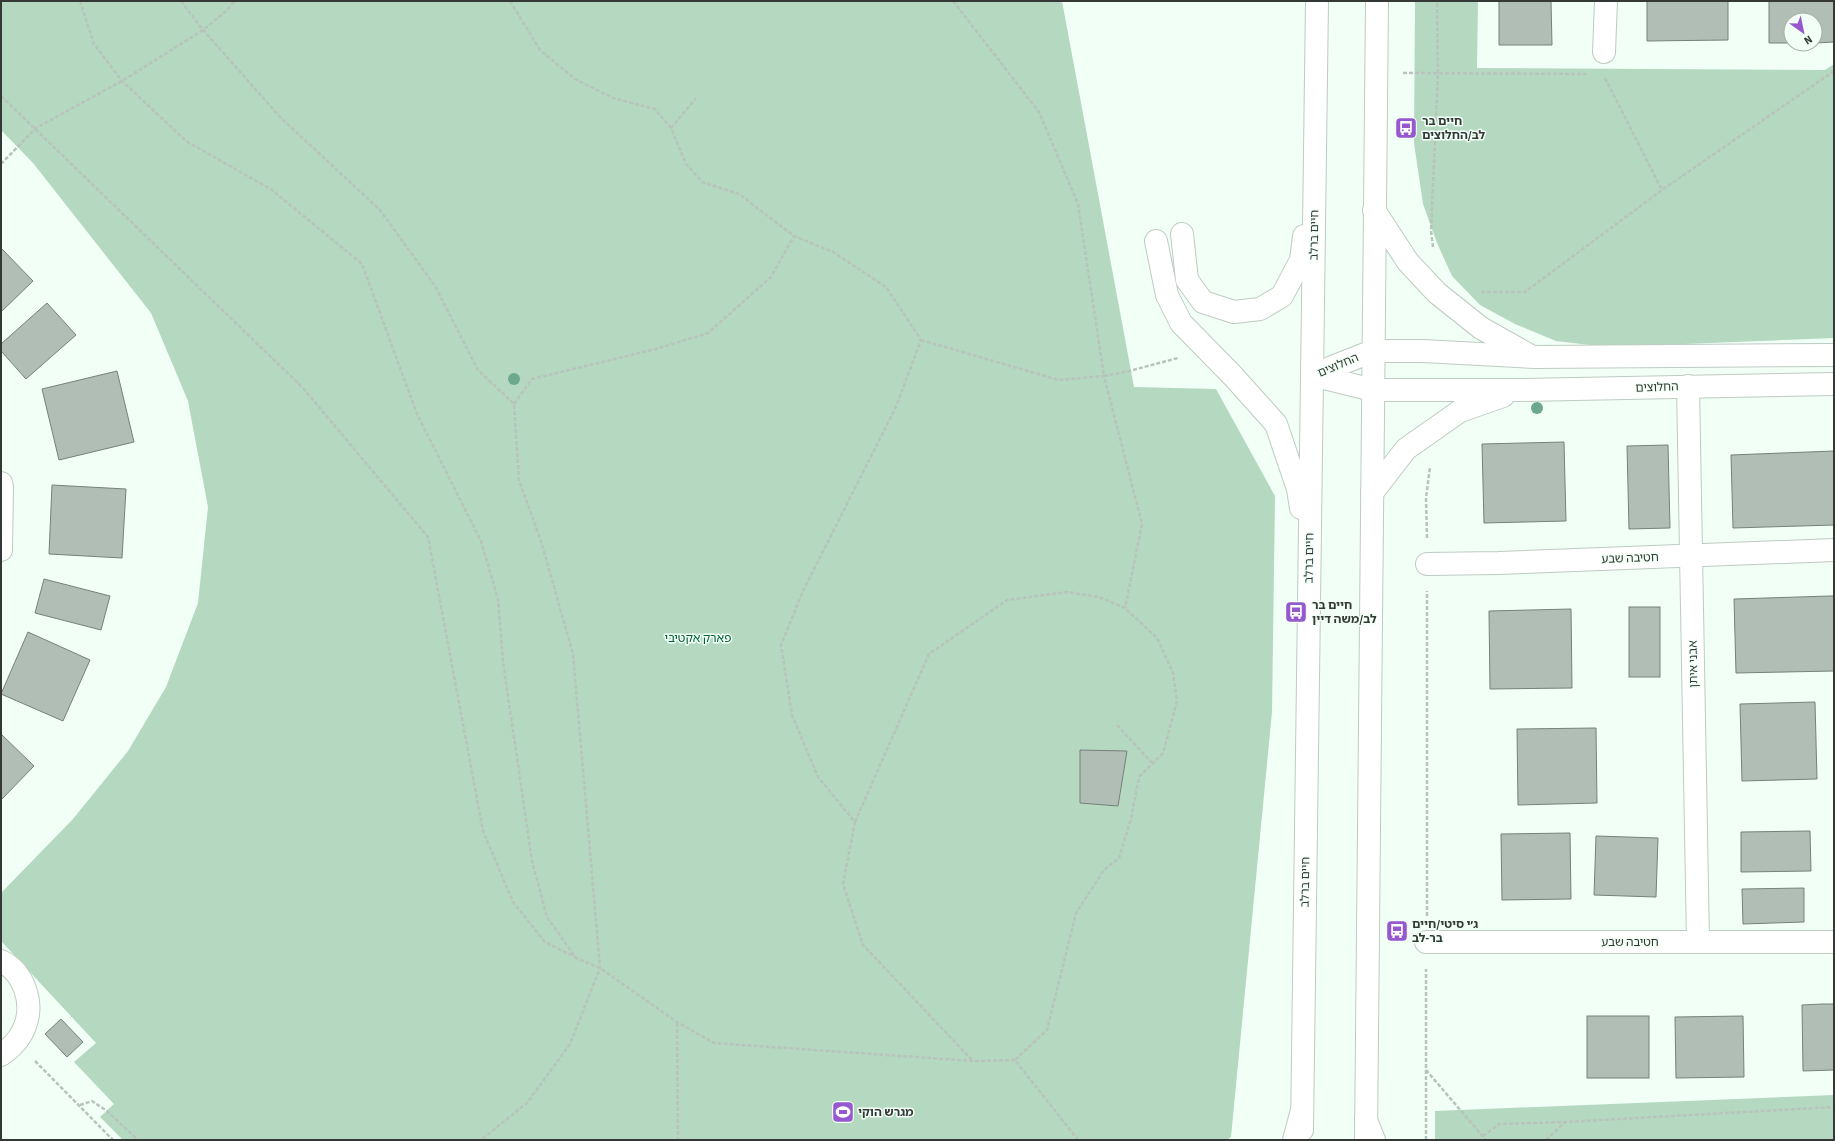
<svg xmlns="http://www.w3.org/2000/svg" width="1835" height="1141" viewBox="0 0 1835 1141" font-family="'Source Sans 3','Noto Sans Hebrew',sans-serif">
<rect width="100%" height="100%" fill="#f1fff6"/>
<g fill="#b5d8c1">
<polygon points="1,1 1062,1 1134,387 1216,389 1275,496 1272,712 1231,1137 1227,1140 123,1140 100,1117 114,1104 74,1062 96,1043 1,941 1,893 73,819 128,751 166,687 198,603 208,507 188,401 151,313 33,163 1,130"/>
<polygon points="1415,1 1478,1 1477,68 1825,70 1834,64 1834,338 1607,347 1556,341 1515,324 1480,305 1452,276 1437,243 1423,204 1414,143"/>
<polygon points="1834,1095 1834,1140 1435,1140 1435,1111"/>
</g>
<g fill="#b1beb5" stroke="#758179">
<polygon points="1499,1 1551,1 1552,45 1499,45"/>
<polygon points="1647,1 1728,1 1728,40 1647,41"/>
<polygon points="1769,1 1834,1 1834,42 1815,43 1815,20 1791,20 1791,43 1769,43"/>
<polygon points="1,248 33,281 1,312"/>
<polygon points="47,303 76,335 26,379 1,351 1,344"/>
<polygon points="117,371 134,442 59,460 42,389"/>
<polygon points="1564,442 1566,521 1484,523 1482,444"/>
<polygon points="1668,445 1670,528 1629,529 1627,446"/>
<polygon points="1834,451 1834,525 1733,528 1731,455"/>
<polygon points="52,485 126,489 122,558 49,554"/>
<polygon points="44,579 110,596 101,630 35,613"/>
<polygon points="1830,596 1834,596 1834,671 1736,673 1734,599"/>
<rect x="1629" y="607" width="31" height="70"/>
<polygon points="1571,609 1572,688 1490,689 1489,611"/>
<polygon points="28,632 90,660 63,721 1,694"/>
<polygon points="1815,702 1817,779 1742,781 1740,704"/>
<polygon points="1596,728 1597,803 1518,805 1517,729"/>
<polygon points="1,734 34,766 1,800"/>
<polygon points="1080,750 1127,751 1118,806 1080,803"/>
<polygon points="1810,831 1811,871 1741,872 1741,832"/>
<polygon points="1570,833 1571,899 1502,900 1501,834"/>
<polygon points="1596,836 1658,838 1656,897 1594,895"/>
<polygon points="1804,888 1804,922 1743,924 1742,889"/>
<polygon points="1822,1004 1834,1004 1834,1070 1803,1071 1802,1005"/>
<rect x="1587" y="1016" width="62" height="62"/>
<polygon points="1743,1016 1744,1077 1676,1078 1675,1017"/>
<polygon points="61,1019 83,1042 67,1057 45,1034"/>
</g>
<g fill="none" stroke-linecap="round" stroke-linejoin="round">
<g stroke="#becbc2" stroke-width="24">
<g id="minor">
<polyline points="1604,52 1606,1"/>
<polyline points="1374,210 1408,262 1437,293 1481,328 1529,355"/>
<polyline points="1182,234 1187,280 1203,302 1234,312 1260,309 1282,296 1301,260 1304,236"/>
<polyline points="1156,241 1167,295 1181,323 1233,376 1276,424 1298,489 1301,508"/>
<polyline points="1312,375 1373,351 1423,351 1534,357 1834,355"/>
<polyline points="1312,375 1373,390 1519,390 1834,384"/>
<polyline points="1688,386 1698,942"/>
<polyline points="1,483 2,487 1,550"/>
<polyline points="1372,493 1406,449 1460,411 1503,396"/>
<polyline points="1427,564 1498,563 1834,550"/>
<polyline points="1426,942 1834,942"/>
<path d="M1,961C24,972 34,1003 25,1026C21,1038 11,1048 1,1055"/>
<polyline points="1302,1130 1317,1"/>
<polyline points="1366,1139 1377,1"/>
</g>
</g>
<g stroke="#becbc2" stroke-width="24">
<g id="major">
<polyline points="1366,1120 1374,1140"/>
<polyline points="1294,1140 1302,1110"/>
</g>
</g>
<g stroke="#b7c3bb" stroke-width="2.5" stroke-dasharray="4 2" stroke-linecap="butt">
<polyline points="80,1 94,44 122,81 186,141 272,190 362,264 417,414 481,541 498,599 503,662 532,861 547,917 576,958 600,968 677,1022 714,1043 973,1061 1015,1060 1078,1140"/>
<polyline points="181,1 203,30 281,118 380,210 435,286 478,370 514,404 519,480 541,541 573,654 600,968 570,1044 527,1103 481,1140"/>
<polyline points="510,1 540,50 575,79 613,98 655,109 671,128 686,164 702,182 739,194 794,236 833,252 886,287 921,340 895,409 803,591 781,645 792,715 818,777 855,822 843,884 863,945 973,1061"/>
<polyline points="953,1 1039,112 1078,204 1104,376 1129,371 1178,358"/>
<polyline points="1403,73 1586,74"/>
<polyline points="1605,78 1662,190"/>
<polyline points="1,96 303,388 428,537 483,831 513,902 545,942 575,957"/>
<polyline points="671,128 696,98"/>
<polyline points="1,164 36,128 122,81 203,30 226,11 235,1"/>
<polyline points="1433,247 1431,231 1438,73 1437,1"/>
<polyline points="1481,292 1525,292 1662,190 1834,71"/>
<polyline points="921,340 1059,380 1104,376 1142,524 1125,608"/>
<polyline points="514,404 532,379 656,349 708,333 771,277 794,236"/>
<polyline points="1427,538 1426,498 1430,467"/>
<polyline points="1117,725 1152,763"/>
<polyline points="855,822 929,654 1007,600 1067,592 1099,597 1125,608 1157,638 1173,673 1177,701 1163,753 1139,777 1131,819 1119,858 1104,870 1076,913 1047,1030 1015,1060"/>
<polyline points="1427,916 1427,591"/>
<polyline points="677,1023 678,1140"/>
<polyline points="35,1061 113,1140"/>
<polyline points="1426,1070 1486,1140"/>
<polyline points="80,1105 92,1101 107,1111 138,1140"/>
<polyline points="1483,1136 1499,1124 1565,1122 1834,1107"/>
<polyline points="1426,1140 1426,969"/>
<polyline points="1546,1140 1565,1122"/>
</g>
<use href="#minor" stroke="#fff" stroke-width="22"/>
<use href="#major" stroke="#fff" stroke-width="22"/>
</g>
<g fill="#6ca88e">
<circle cx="514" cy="379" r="6"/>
<circle cx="1537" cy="408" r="6"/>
</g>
<defs>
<g id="bus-square" transform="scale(1.15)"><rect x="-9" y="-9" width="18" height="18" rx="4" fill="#9558ce" stroke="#f1fff6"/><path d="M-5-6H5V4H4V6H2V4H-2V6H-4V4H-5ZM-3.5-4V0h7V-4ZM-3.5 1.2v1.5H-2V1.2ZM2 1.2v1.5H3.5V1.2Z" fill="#fff"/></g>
<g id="stadium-square" transform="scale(1.15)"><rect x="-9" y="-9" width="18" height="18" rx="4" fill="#9558ce" stroke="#f1fff6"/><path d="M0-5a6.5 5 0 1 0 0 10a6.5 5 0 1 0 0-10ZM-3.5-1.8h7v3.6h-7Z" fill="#fff"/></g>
</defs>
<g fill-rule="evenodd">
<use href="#bus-square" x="1406" y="128"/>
<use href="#bus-square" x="1296" y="612"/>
<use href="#bus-square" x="1397" y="931"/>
<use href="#stadium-square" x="843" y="1112"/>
</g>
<g text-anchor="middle" stroke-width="3" stroke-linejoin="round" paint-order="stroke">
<g font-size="12" font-weight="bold" fill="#343935" stroke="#f1fff6" text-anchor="start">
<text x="1422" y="125">חיים בר<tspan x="1422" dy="14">לב/החלוצים</tspan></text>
<text x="1312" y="609">חיים בר<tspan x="1312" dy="14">לב/משה דיין</tspan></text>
<text x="1412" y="928">ג׳י סיטי/חיים<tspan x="1412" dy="14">בר-לב</tspan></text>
<text x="858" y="1116">מגרש הוקי</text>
</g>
<g font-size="12" fill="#343935" stroke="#f1fff6">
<text transform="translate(1314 235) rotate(-89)" y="4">חיים ברלב</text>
<text transform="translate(1338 365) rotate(-23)" y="4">החלוצים</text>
<text transform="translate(1657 387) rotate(-2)" y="4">החלוצים</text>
<text transform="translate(1309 558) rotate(-89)" y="4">חיים ברלב</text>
<text transform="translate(1630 558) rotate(-2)" y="4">חטיבה שבע</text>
<text transform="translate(1693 664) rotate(-91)" y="4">אבני איתן</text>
<text transform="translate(1305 882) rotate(-89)" y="4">חיים ברלב</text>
<text x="1630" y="946">חטיבה שבע</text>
</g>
<g font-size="12" fill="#006138" stroke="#f1fff6">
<text x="698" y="642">פארק אקטיבי</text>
</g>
</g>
<rect width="1835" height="1141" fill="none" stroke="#343935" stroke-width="4"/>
<g transform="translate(1803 32) rotate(147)"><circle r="19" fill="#f1fff6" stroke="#a5b0a9"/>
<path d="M0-3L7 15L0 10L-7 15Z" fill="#9558ce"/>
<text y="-6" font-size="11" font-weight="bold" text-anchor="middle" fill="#343935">N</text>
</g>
</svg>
